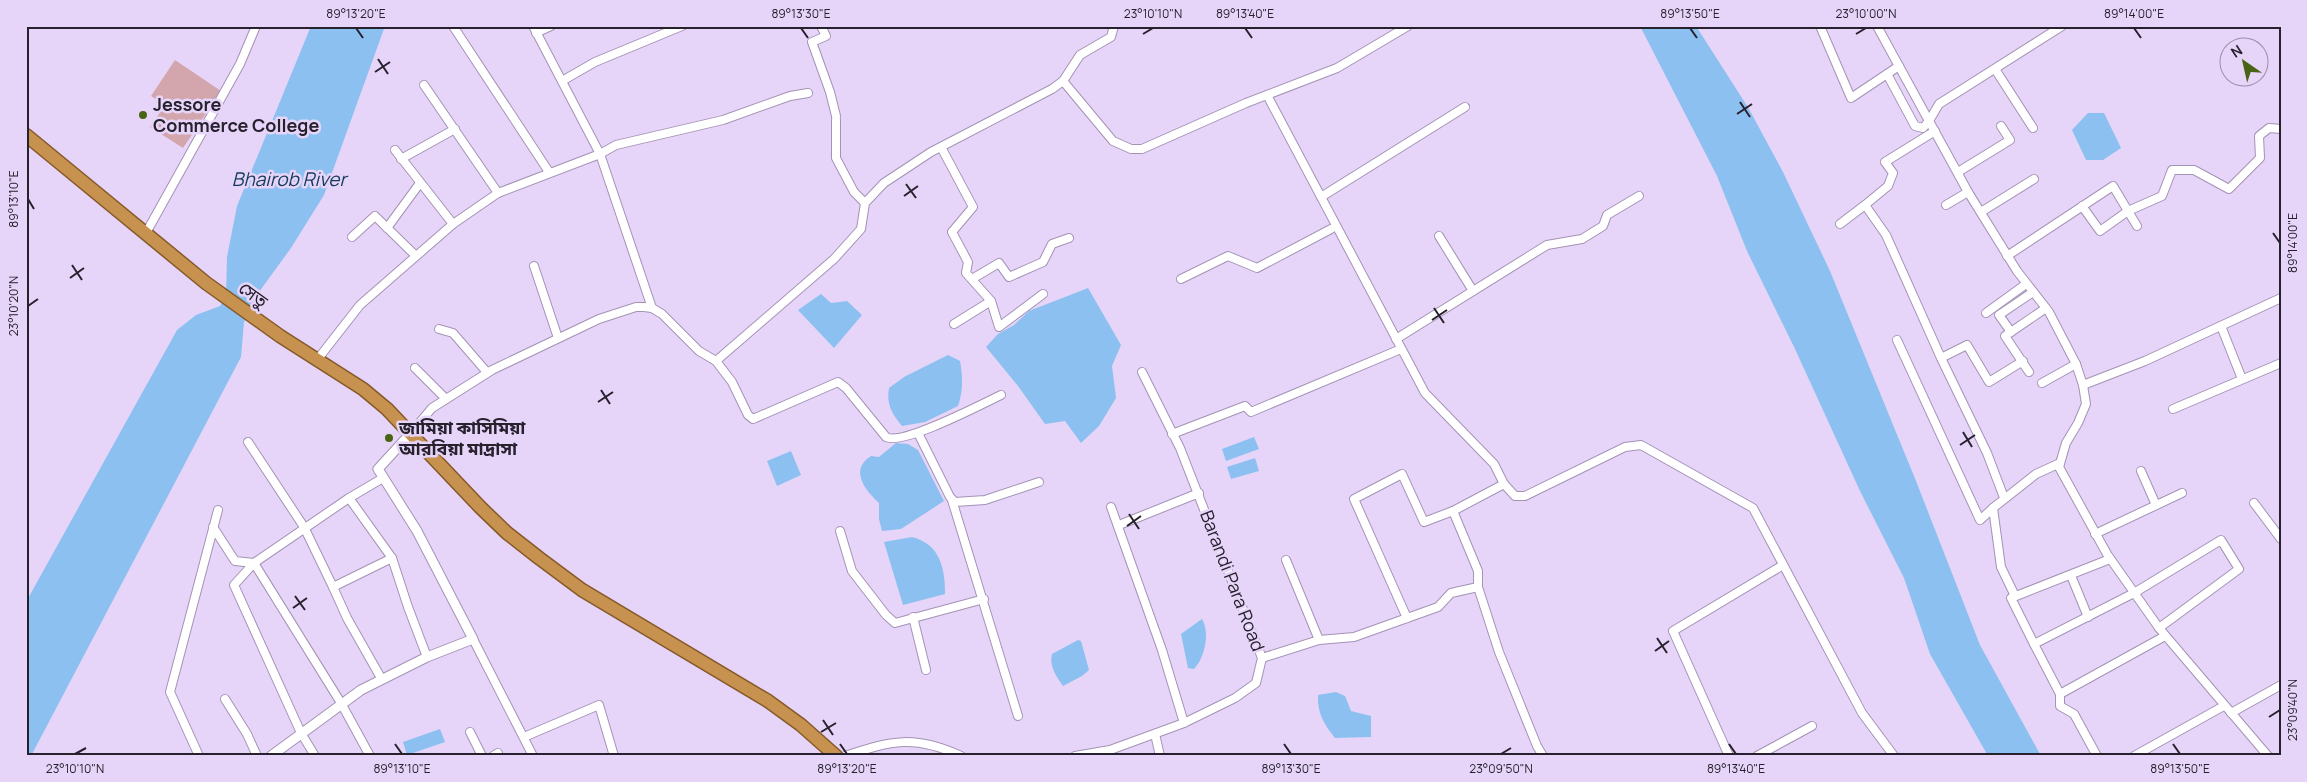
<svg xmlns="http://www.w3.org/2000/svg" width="2307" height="782" viewBox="0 0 2307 782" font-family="Manrope,'Noto Sans Bengali',sans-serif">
<rect width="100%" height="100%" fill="#e6d5f9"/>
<polygon fill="#d3a6ae" points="175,60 221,91 183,148 150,127 165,105 151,96"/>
<g fill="#8bc0f0">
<polygon points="311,26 385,26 324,195 291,248 256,296 244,322 241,357 31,756 26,756 26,602 177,330 196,315 220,306 226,296 227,257 237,206"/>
<polygon points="1640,26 1696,26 1749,109 1783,172 1830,271 1916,481 1980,645 2041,756 1988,756 1930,654 1904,578 1860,491 1795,349 1747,251 1717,176"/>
<polygon points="2088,113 2104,113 2121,148 2103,160 2086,160 2072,130"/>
<polygon points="1088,288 1121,345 1112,366 1116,398 1099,426 1081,443 1065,421 1045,424 1018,386 986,347 998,334 1014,325 1029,311"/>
<polygon points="821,294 831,303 847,301 862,315 834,348 798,310"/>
<path d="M948,355L960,361C963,377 963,391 958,406L925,422L902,426C892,414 886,404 889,388L904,377Z"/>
<polygon points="1254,437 1259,449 1226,461 1222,449"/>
<path d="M896,443L908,444L918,450L944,501L901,529L882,531L879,519V503C865,490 849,470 871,456L879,457Z"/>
<polygon points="791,451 801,475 777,486 767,461"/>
<polygon points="1255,458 1259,471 1231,479 1227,467"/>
<path d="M912,537C940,544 945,568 945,594L903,605L884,542Z"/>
<path d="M1202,619C1210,633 1205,657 1194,669L1188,668L1181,634Z"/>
<path d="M1078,640L1081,641L1089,670L1082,676L1063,686C1056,676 1049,666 1052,654Z"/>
<path d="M1336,692L1345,696L1351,711L1371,716V737L1335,738C1324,724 1317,713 1318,695Z"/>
<polygon points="440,729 445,742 407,755 403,742"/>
</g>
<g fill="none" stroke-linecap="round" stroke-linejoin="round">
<g stroke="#a393b5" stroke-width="10">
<g id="minor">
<polyline points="453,26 549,172"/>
<polyline points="533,26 600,154 652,308"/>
<polyline points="821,26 826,36 812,42 830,92 836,116"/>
<polyline points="1820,26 1851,98 1899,66"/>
<polyline points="1877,26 1929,121 1923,128 1915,126 1887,74"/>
<polyline points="2062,26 1939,104 1929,121 1968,192 2017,271 2049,312 2076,364 2083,385 2086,404 2078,423 2066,443 2059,467 2107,554 2159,628 2268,756"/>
<polyline points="536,33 551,26"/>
<polyline points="1995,69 2033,128"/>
<polyline points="562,81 595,62 682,26"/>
<polyline points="1063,81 1113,141 1131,149 1142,149 1246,103 1337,68 1408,26"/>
<polyline points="424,85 498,193"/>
<polyline points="1267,95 1425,393 1494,464 1504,484"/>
<polyline points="836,120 836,158 854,192 865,203"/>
<polyline points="1935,131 1885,162 1893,173 1888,186 1865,205 1886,235 1941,358 1987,453 2003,495"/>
<polyline points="941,147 973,207 952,232 968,262 966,273 991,301 954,324"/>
<polyline points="395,150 453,224"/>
<polyline points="401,159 455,129"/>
<polyline points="1958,172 2010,140 2001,126"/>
<polyline points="1321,197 1465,107"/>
<polyline points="1946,205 1968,192"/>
<polyline points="2082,206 2100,231 2128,211 2162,196 2172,170 2194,170 2229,189 2260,158 2259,136 2269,128 2281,129"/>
<polyline points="1981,212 2034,179"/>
<polyline points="1840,224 1865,205"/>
<polyline points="387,228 420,183"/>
<polyline points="146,233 240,64 256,26"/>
<polyline points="1439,236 1473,291"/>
<polyline points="352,237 375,216 416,256"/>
<polyline points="2007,256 2113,186 2137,226"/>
<polyline points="534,266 558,338"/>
<polyline points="972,279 999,263 1009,277 1043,262 1052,244 1069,238"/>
<polyline points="1181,279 1228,256 1257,268 1331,229"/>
<polyline points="991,301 999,327 1043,294"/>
<polyline points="1986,313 2026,284"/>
<polyline points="2221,326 2242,379"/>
<polyline points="439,329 453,333 485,370"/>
<polyline points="2011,332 1999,315 2033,292"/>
<polyline points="1396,339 1547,245 1582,239 1603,226 1607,215 1639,196"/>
<polyline points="1897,340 1980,520 1993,508"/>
<polyline points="1941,358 1967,345 1989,382 2023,361"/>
<polyline points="317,360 360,305 453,224 498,193 600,154 616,145 723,120 790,96 808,93"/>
<polyline points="716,361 834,259 861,229 865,203 884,183 931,152 1052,89 1063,81 1080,55 1111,37 1114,26"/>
<polyline points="415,368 446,399"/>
<polyline points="2029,372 2005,336 2046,308"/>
<polyline points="2042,383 2076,364"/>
<polyline points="2083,385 2145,361 2281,298"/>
<polyline points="2173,409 2281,363"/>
<polyline points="918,433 950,497 955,502 985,500 1039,482"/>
<path d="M410,434L432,408L492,370L599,319L636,307H644L652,308L662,314L699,351L716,361L732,382L748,415L753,419L838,382L846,388L886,437C902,446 982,404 1001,395"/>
<polyline points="1172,434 1245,406 1251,412 1401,349"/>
<polyline points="248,442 304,527 333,587"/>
<polyline points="2141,471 2156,505"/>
<polyline points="383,478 349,498 392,558 408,607 427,657"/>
<polyline points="952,500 1018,716"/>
<polyline points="2254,503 2281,539"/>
<polyline points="1111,507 1162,650 1184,723"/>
<polyline points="1119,525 1199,493"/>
<polyline points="213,527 235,561 254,563 341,703 370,756"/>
<polyline points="840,531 852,571 886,615 895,623 984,599"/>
<polyline points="2095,534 2182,493"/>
<polyline points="1286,560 1319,640"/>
<polyline points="2072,578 2088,617"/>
<polyline points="1478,587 1478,571 1453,511 1504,484 1515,496 1525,496 1625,447 1641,445 1753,508 1862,713 1894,756"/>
<polyline points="2015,596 2001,567 1993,508 2036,474 2060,463"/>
<polyline points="913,617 926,670"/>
<polyline points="1407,618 1354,499 1402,474 1424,522 1453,511"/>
<polyline points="473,639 533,756"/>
<polyline points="2034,644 2011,598 2110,559"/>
<polyline points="1262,658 1319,640 1354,637 1438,607 1451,593 1478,587 1499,652 1537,746 1543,756"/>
<polyline points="381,678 347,618 333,587 392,558"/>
<polyline points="2060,694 2034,644 2134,593 2221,540 2239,569 2159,628"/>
<polyline points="225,699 247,734 257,756"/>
<polyline points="2231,713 2281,685"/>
<polyline points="470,732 482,756"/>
<polyline points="1155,734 1160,756"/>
<polyline points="524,737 599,705 614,756"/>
<polyline points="199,756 170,692 218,510"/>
<polyline points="315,756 301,733 234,585 254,563 349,498"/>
<polyline points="493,756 498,753"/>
<path d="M845,756C892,740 915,735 961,756"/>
<polyline points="1075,756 1110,750 1184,723 1235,698 1256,683 1262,658 1180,448 1142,372"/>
<polyline points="1729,756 1673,631 1783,565"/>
<polyline points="1757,756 1812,726"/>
<polyline points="2097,756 2074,714 2060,706 2060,694 2165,636"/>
<polyline points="2134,756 2222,707"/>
</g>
</g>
<g stroke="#a393b5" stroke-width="11">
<polyline id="tertiary" points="271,756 361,690 427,657 473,639 417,531 378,469 410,434"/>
</g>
<g stroke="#865928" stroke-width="15">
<polyline id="trunk" points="26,135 206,283 280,336 363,389 387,409 480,507 507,533 539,558 582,590 768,701 801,725 836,756"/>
</g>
<use href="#minor" stroke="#fff" stroke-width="8"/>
<use href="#tertiary" stroke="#fff" stroke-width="9"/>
<use href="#trunk" stroke="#c79250" stroke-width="12"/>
</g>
<path fill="none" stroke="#27212e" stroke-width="2" d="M356,28L363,38M801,28L808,38M1245,28L1252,38M1690,28L1697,38M2134,28L2141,38M1143,34L1153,28M1856,34L1866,28M378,59L388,74M375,72L390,62M1740,102L1750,117M1737,114L1752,104M906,184L916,198M904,196L918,186M28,199L34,209M2273,233L2280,243M72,265L82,280M70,278L84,268M28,306L38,299M1434,308L1444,323M1432,320L1447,310M601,390L610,404M598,402L613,392M1963,432L1972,447M1960,445L1975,435M1129,514L1139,529M1127,526L1141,516M295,596L305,610M293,608L307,598M1657,638L1667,653M1655,651L1669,641M2269,717L2280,710M823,720L833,735M821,732L836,723M395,744L402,754M840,744L847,754M1284,744L1291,754M1729,744L1736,754M2173,744L2180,754M75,754L86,748M1501,754L1511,748"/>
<g fill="#496314" stroke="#e6d5f9" stroke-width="2">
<circle cx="143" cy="115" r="5"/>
<circle cx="389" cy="438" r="5"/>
</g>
<g text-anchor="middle" stroke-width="5" stroke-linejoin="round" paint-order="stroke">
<g font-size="18" font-weight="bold" fill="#27212e" stroke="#e6d5f9" text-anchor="start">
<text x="153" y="111">Jessore<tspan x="153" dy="21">Commerce College</tspan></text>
<text x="399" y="434">জামিয়া কাসিমিয়া<tspan x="399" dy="21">আরবিয়া মাদ্রাসা</tspan></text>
</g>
<g font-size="18" fill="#27212e" stroke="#e6d5f9">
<text transform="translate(253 295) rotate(36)" y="6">সেতু</text>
<text transform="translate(1232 581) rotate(69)" y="6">Barandi Para Road</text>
</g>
<g font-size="19" font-style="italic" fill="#133a59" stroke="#e6d5f9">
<text x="289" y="186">Bhairob River</text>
</g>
</g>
<rect width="2307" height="782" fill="none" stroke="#e6d5f9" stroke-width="55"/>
<g transform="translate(2244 62) rotate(326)"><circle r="24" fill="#e6d5f9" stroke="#9a8da8"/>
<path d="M0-4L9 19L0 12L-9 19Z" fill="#496314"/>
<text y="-8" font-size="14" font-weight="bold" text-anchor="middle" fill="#27212e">N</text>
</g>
<rect x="28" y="28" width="2252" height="726" fill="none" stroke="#27212e" stroke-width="2"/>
<g font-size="12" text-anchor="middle" fill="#27212e">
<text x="356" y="18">89°13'20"E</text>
<text x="801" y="18">89°13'30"E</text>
<text x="1153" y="18">23°10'10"N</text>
<text x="1245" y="18">89°13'40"E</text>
<text x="1690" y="18">89°13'50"E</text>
<text x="1866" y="18">23°10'00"N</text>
<text x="2134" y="18">89°14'00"E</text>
<text transform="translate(14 199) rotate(-90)" y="4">89°13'10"E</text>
<text transform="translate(2293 243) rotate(-90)" y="4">89°14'00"E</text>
<text transform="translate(14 306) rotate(-90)" y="4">23°10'20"N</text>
<text transform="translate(2293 710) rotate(-90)" y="4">23°09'40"N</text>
<text x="75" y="773">23°10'10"N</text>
<text x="402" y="773">89°13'10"E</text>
<text x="847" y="773">89°13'20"E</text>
<text x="1291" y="773">89°13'30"E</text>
<text x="1501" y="773">23°09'50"N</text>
<text x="1736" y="773">89°13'40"E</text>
<text x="2180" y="773">89°13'50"E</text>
</g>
</svg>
